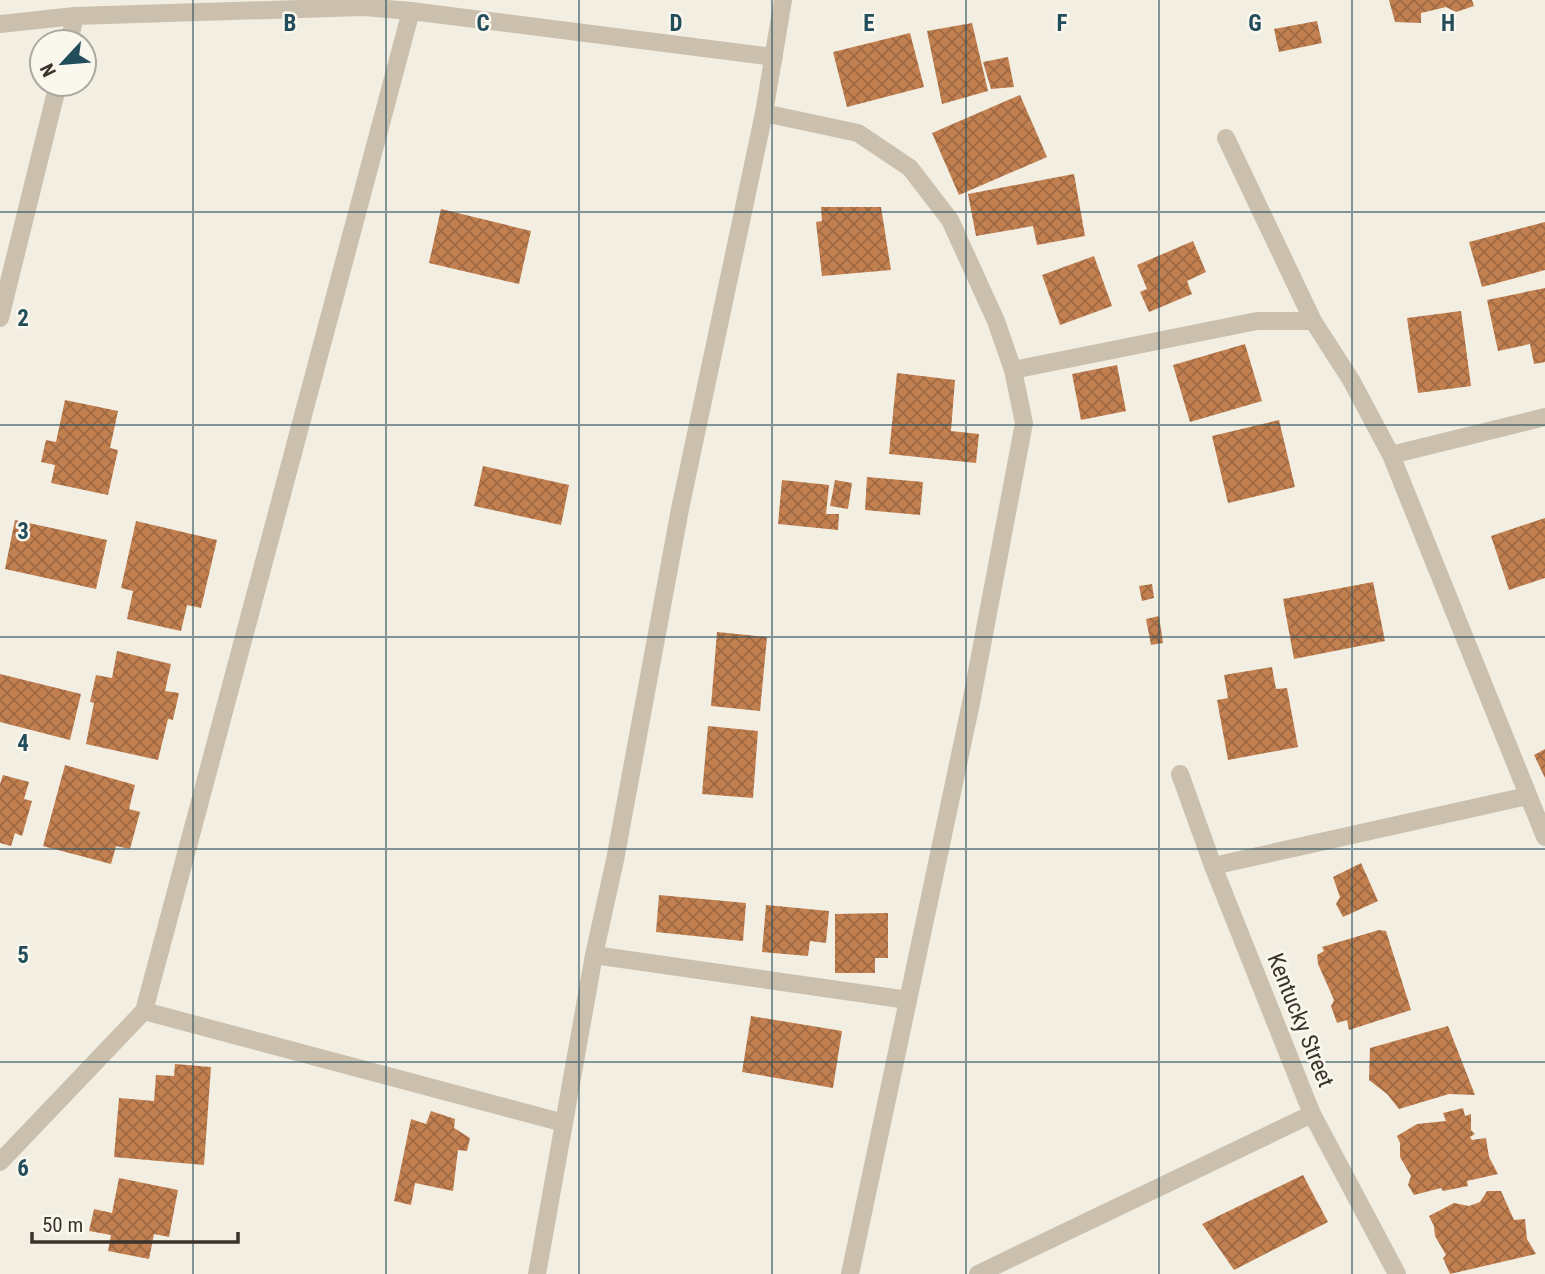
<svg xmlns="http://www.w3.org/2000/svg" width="1545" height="1274" viewBox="0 0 1545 1274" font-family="'Roboto Condensed',sans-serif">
<defs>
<pattern id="building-cross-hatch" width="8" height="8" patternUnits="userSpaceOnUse" patternTransform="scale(1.75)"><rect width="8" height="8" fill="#c28050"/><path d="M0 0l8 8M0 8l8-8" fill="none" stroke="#9f6943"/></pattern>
</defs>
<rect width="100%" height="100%" fill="#f3eee2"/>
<g fill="url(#building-cross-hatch)">
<polygon points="1389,0 1472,0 1474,6 1456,12 1446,7 1421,13 1421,23 1395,22"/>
<polygon points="1317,21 1322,43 1279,52 1274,29"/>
<polygon points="972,23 988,91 942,104 927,31"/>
<polygon points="910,33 924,87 847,107 833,52"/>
<polygon points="1008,57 1014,87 991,89 983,62"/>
<polygon points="1020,95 1047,157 959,195 932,133"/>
<polygon points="1074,174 1085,236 1037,245 1033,226 976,236 968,194"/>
<polygon points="821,207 881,207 891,270 822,276 816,222 822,221"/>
<polygon points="441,209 531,231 519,284 429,263"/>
<polygon points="1545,222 1545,270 1482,287 1469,242"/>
<polygon points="1193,241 1206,272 1187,281 1192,294 1149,312 1140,292 1147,289 1137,265"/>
<polygon points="1094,256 1112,306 1060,325 1042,275"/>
<polygon points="1545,288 1545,362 1534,364 1530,344 1498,351 1487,300"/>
<polygon points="1461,311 1471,386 1418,393 1407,318"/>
<polygon points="1245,344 1262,401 1190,422 1173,365"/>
<polygon points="1117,365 1126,411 1081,420 1072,374"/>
<polygon points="897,373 955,380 951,431 979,434 976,463 889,454"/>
<polygon points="65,400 118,411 110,448 118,450 108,495 51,483 55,465 41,462 46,440 56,442"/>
<polygon points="1279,420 1295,487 1228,503 1212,436"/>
<polygon points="483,466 569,485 561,525 474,506"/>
<polygon points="867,477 923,482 920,515 865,510"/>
<polygon points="782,480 829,485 826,514 839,514 838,530 778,524"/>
<polygon points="835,480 852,483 848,509 830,506"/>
<polygon points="1545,518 1545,578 1509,590 1491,536"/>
<polygon points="15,520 107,540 96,589 5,569"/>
<polygon points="136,521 217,540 201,608 187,605 181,631 127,619 133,591 121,588"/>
<polygon points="1373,582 1385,641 1294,659 1283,599"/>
<polygon points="1152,584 1154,598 1142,601 1139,586"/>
<polygon points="1159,616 1163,643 1151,645 1146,619"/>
<polygon points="717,632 767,637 760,711 711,706"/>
<polygon points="117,651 171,664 165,691 179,693 173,720 168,719 158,760 86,744 94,703 90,702 96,675 112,678"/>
<polygon points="1272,667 1276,689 1287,688 1298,747 1228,760 1217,700 1228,698 1224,675"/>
<polygon points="0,674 81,694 70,740 0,722"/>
<polygon points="708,726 758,731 753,798 702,794"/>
<polygon points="1545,749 1545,778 1534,755"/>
<polygon points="65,765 135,785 129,809 140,812 130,849 116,846 111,864 43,846"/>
<polygon points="3,775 29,782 24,799 32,801 22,836 15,833 11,846 0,843 0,784"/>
<polygon points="1361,863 1378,901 1343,917 1336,904 1340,897 1333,877"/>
<polygon points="659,895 746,903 743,941 656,932"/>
<polygon points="766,905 829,911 826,943 810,941 808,956 762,952"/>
<polygon points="888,913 888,958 875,958 875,973 835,973 835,914"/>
<polygon points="1379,930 1386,931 1411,1010 1349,1030 1347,1020 1337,1023 1331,1006 1334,1000 1318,964 1317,955 1324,951 1322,947"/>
<polygon points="751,1016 842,1031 833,1088 742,1072"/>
<polygon points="1448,1026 1475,1095 1449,1094 1399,1109 1387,1094 1369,1080 1370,1048"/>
<polygon points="175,1064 211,1067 204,1165 114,1157 119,1098 154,1101 156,1075 174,1076"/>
<polygon points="1463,1108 1465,1116 1471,1114 1471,1130 1475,1134 1470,1137 1472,1140 1486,1138 1489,1157 1498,1174 1467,1181 1468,1186 1443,1191 1441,1188 1414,1195 1408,1185 1411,1176 1400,1157 1400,1143 1397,1136 1417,1124 1446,1121 1443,1113"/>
<polygon points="431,1111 455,1119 454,1128 470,1138 467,1151 458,1150 453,1191 415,1183 411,1205 394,1201 411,1119 426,1124"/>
<polygon points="1303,1175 1328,1222 1234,1270 1202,1224"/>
<polygon points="119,1178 178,1190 169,1237 154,1234 149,1259 108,1251 111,1235 89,1231 94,1209 112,1213"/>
<polygon points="1487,1191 1501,1191 1514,1220 1525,1219 1527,1239 1536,1254 1450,1274 1443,1258 1446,1255 1435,1236 1434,1226 1429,1216 1454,1203 1469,1206 1480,1202"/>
</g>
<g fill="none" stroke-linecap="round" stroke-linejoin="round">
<g stroke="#cbc0ad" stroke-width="18">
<polyline points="0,24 75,16 364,7 411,11 774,57"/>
<polyline points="69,42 75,16"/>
<polyline points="764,113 858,133 910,168 950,220 996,321 1013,370 1024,423 971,703 850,1274"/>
<polyline points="1226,138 1313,321 1351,380 1391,455 1545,837"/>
<polyline points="0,318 58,84"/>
<polyline points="1013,370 1257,321 1313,321"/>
<polyline points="1391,455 1545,417"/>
<polyline points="1180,774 1213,866 1312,1114 1397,1274"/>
<polyline points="1213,866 1527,796"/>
<polyline points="594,955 908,1000"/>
<polyline points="144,1011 564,1123"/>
<polyline points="0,1162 144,1011 411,11"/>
<polyline points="537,1274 594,955 615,860 680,509 764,113 783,0"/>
<polyline points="978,1274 1312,1114"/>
</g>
</g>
<path fill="none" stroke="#224d5b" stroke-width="2" stroke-opacity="0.55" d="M193,0V1274M386,0V1274M579,0V1274M772,0V1274M966,0V1274M1159,0V1274M1352,0V1274M0,212H1545M0,425H1545M0,637H1545M0,849H1545M0,1062H1545"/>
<g text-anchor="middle" stroke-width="5" stroke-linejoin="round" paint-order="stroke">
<g font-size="23" fill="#3a332c" stroke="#faf7ee">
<text transform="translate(1301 1020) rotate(68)" y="8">Kentucky Street</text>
</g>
</g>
<g font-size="23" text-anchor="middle" font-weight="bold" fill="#224d5b" stroke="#faf7ee" stroke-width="5" stroke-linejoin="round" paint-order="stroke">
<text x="290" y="31">B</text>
<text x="483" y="31">C</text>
<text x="676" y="31">D</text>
<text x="869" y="31">E</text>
<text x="1062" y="31">F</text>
<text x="1255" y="31">G</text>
<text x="1448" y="31">H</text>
<text x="23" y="326">2</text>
<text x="23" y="539">3</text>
<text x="23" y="751">4</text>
<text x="23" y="963">5</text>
<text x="23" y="1176">6</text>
</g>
<g transform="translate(63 63) rotate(244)"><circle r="33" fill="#faf7ee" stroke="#ada9a0" stroke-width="2"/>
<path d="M0-5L12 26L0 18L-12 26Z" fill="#224d5b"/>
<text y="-10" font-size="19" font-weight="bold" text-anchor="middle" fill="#3a332c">N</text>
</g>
<path d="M32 1232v10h206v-10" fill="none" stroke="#3a332c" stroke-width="3.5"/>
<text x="42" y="1232" font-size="21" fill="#3a332c" stroke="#faf7ee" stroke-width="5" paint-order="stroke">50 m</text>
</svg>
